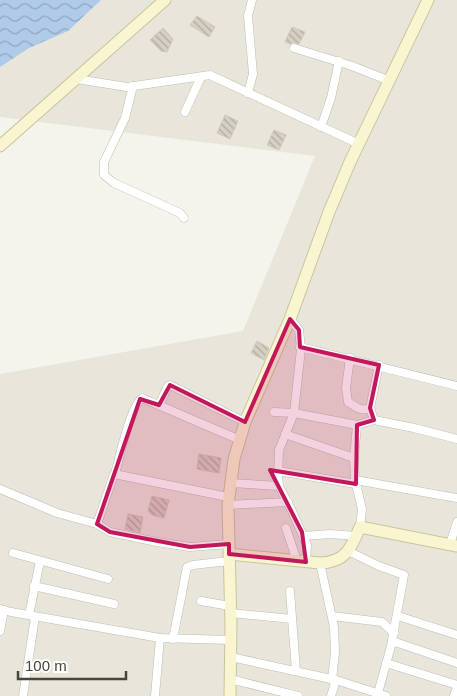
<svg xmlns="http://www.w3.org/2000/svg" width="457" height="696" viewBox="0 0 457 696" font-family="Helvetica,sans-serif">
<defs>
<pattern id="water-waves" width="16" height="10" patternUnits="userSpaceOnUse" patternTransform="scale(1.25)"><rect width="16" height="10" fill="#b0caea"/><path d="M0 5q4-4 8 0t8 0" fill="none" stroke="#91a6bf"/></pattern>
<pattern id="building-back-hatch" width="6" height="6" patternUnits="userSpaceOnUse" patternTransform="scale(1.25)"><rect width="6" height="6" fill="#d5d0c3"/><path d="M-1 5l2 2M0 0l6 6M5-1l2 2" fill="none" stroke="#afab9f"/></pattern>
</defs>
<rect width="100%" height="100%" fill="#f4f3ec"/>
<polygon fill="#e8e6db" points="0,0 457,0 457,696 0,696 0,374 243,331 315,156 0,117"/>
<polygon fill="url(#water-waves)" points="0,0 101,0 68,31 29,48 0,67"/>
<g fill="url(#building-back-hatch)" stroke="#cfc9b7">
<polygon points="197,16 215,27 209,37 190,25"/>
<polygon points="292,27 305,32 299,44 293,42 290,44 285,42"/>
<polygon points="163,28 173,39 167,52 161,51 150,40"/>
<polygon points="225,115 238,121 230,139 217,133"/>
<polygon points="274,130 286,135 279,150 267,145"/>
<polygon points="257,341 269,348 264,360 251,353"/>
<polygon points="199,454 221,458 219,473 197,469"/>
<polygon points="152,496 169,500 164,518 152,515 148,511"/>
<polygon points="128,514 143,517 140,533 125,529"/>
</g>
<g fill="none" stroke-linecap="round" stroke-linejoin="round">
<g stroke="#bfbcb0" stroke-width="9">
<g id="minor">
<polyline points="294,48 352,66 390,81"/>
<polyline points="76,79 127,87 210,75 359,144"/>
<polyline points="133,86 125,118 104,162 104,175 114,183 180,213 184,218"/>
<polyline points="248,93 253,74 248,16 252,0"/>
<polyline points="185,112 201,77"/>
<polyline points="321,127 331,98 339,61"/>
<polyline points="290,319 299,330 301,349 294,413 279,450 278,477 279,486 292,511 307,545 306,562"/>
<polyline points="300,347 457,386"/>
<path d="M350,358L346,388L348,402C356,407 361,412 370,408"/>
<polyline points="159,405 168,386 170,385 245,422"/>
<polyline points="274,412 294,413 357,425 374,420 414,428 457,439"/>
<polyline points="374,420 370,408 379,365"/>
<polyline points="357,425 354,458 355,480 362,509 360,527"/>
<polyline points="285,434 354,458"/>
<polyline points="278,471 356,484"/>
<path d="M115,474C119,459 131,405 142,398L240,440"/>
<polyline points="355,480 457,498"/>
<polyline points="231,483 279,486"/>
<polyline points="0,489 57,513 97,524"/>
<polyline points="228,497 114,474 97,524 110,532 157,542 190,547 229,544"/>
<polyline points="228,505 288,502"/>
<polyline points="286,528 297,561"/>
<polyline points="303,536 330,534 356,536"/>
<polyline points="450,544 457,522"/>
<polyline points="348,551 379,566 404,575 391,646 378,693"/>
<polyline points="13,553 108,579"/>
<polyline points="320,563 334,627 335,652 332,680"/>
<polyline points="34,586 114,604"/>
<polyline points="290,591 296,671"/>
<polyline points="201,601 230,606"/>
<polyline points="0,609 11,612 160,638 231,640"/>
<polyline points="230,613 292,619"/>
<polyline points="29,615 40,561"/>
<polyline points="332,616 382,622 394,633"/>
<polyline points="398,616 457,635"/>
<polyline points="0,631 4,610"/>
<polyline points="173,639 187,567 193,565 229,561"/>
<polyline points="392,641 457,663"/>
<polyline points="231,657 336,680 386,696"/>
<polyline points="386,663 457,685"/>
<polyline points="230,679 298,696"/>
<polyline points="23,696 35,617"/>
<polyline points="155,696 160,638"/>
<polyline points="331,696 336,680"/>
<polyline points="454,696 457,687"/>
</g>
</g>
<g stroke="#c9c49d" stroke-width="13">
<g id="secondary">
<polyline points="0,146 165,0"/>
<path d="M229,554L320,563C346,562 351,548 360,527L457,546"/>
<polyline points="230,696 231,625 228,505 234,459 245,422 290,319 329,212 350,162 428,0"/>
</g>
</g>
<use href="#minor" stroke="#fff" stroke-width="8"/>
<use href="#secondary" stroke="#f9f5d1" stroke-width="11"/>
</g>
<path fill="#c2185b" fill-opacity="0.2" stroke="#c2185b" stroke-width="4" stroke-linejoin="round" d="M290,319L299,330L300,347L379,365L370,408L374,420L357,425L356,484L270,470L302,532L306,562L229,554V544L190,547L110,532L97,524L140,399L159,405L170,385L245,422Z"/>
<path d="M18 671v8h108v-8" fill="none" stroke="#48453a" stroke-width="2.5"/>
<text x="25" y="671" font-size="15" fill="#48453a" stroke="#ffffff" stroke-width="4" paint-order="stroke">100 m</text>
</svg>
